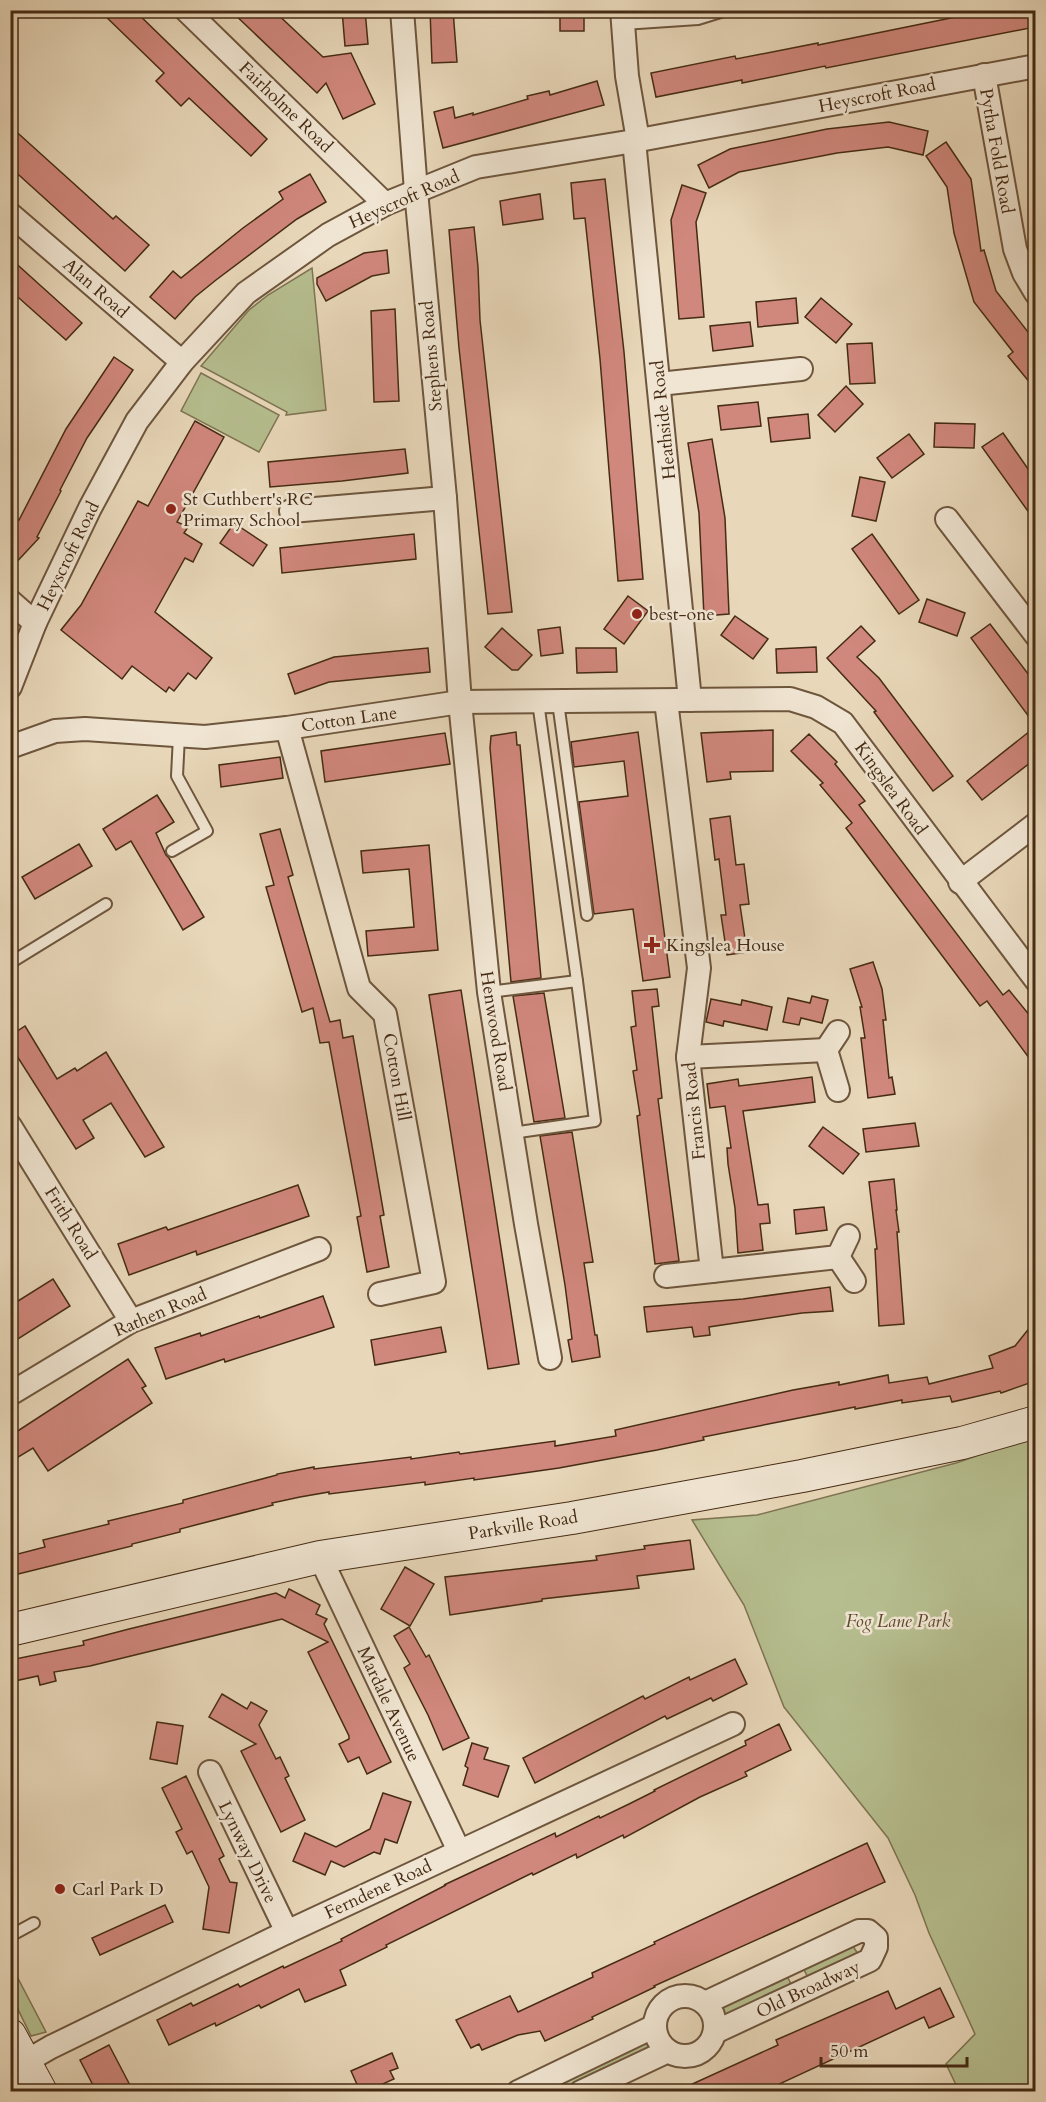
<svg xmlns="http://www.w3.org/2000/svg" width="1046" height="2102" viewBox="0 0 1046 2102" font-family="Cardo,serif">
<rect width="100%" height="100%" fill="#e8d7b9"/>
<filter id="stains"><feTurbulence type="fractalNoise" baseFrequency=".00333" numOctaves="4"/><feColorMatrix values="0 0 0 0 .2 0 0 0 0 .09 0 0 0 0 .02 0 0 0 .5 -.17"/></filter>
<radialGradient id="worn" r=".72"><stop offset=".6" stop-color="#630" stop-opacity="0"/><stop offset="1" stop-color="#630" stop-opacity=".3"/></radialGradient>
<g fill="#b6be8f" stroke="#7e7452" stroke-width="1.5">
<polygon points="312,268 326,410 286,415 287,412 201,366 249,310 268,295"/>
<polygon points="201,373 279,415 259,452 181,411"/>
<polygon points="1035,1436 1035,2091 959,2091 946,2064 975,2034 929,1933 915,1895 888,1838 784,1707 744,1605 692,1520 757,1515 956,1463"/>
<polygon points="851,1943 858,1954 808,1978 802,1965"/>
<polygon points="10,1965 11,1965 46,2032 31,2036 11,1995"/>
<polygon points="786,1974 792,1986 720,2021 716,2007"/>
<polygon points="649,2038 657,2051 570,2091 537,2092"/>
</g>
<g fill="#d0877c" stroke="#452b14" stroke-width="1.5">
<polygon points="99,10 134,10 267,139 251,156 189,98 181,106 156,81 164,73"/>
<polygon points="230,10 273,10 323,57 351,53 375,104 343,119 326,83 317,93"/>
<polygon points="342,10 365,10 368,44 345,46"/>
<polygon points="430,10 453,10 457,62 432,63"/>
<rect x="560" y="10" width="24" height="21"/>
<polygon points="990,10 1035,10 1035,27 826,68 825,66 742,83 742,80 656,97 651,73 735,56 736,59 818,43 818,45"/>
<polygon points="597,81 604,105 443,148 434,112 453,107 455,118 473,113 473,115 528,99 527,96 549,91 550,95"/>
<polygon points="889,122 928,131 923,155 888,147 837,153 739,172 709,188 698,165 730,149 827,129"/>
<polygon points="10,126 113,219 116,216 149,245 125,271 10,167"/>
<polygon points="946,142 971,179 981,251 984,250 996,291 1035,341 1035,389 1008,356 1013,352 974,302 954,233 947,187 926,156"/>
<polygon points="310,174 326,202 297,219 216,280 195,297 175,319 150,297 173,271 181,278 243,228 283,199 279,192"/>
<polygon points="605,179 624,352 643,579 618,581 600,359 585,218 574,219 571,183"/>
<polygon points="682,185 706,193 696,222 704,317 679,319 671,220"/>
<polygon points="540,194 543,219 503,225 500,201"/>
<polygon points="474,227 478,267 480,320 512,612 488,614 459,348 449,230"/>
<polygon points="387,250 389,273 372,276 326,301 317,284 317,278 364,253"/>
<polygon points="10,258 82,323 66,340 10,290"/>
<polygon points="796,298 798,323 758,327 756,302"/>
<polygon points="821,298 852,324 836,343 805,317"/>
<polygon points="395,309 399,401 374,402 371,311"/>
<polygon points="750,322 753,346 713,351 710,326"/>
<polygon points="872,343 875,383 850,384 847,344"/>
<polygon points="114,357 133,370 87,438 60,490 61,491 37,537 39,538 10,569 10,512 19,520 66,429"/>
<polygon points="846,386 863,404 835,432 818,415"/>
<polygon points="758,402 761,426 721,430 718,406"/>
<polygon points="808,414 810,438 771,442 768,418"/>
<polygon points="195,421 224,437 177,522 188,527 184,533 202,544 193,562 185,558 155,612 212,658 196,679 188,673 174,691 169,687 166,692 132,666 122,679 61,630 81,605 138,501 148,506"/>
<polygon points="935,423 975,424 974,448 934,447"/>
<polygon points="1003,433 1035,479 1035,521 982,447"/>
<polygon points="909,434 924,454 892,478 877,458"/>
<polygon points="712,439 725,518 729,614 704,616 699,513 688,443"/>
<polygon points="405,449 408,473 342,481 270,487 268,462"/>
<polygon points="860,477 885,482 876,521 852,516"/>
<polygon points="234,523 267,545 253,566 220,543"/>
<polygon points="414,534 416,559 282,573 280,548"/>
<polygon points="872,534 919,600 899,614 852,549"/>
<polygon points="628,596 648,611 624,644 604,629"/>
<polygon points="927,599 965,613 957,636 919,622"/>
<polygon points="735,616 768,639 753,659 721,635"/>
<polygon points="990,624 1035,683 1035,725 971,638"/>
<polygon points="861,626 875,641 857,657 879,678 953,776 933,791 874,712 876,711 827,658"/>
<polygon points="560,627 563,653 541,656 538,630"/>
<polygon points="502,628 532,655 518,670 512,670 485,647"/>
<polygon points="816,647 817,672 777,673 776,649"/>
<polygon points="428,648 430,672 329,682 295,694 288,674 334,657"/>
<polygon points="576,648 616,648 617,672 577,673"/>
<polygon points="1035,727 1035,759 982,800 967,781"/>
<polygon points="773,730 773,771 730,772 731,779 707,782 701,733"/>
<polygon points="516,732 517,745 520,745 541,978 511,982 490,748 491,736"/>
<polygon points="638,732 670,977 643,981 633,909 594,914 579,802 628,796 624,761 574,767 571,742"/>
<polygon points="445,733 450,764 325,782 321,751"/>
<polygon points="809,734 837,762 835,764 865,801 859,805 1003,995 1009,990 1035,1022 1035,1066 987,1001 980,1006 846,828 852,823 820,785 823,783 791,751"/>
<polygon points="280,757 283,778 221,787 219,765"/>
<polygon points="157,795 174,822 156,833 166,855 169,858 204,917 183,930 131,841 116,850 103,829"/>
<polygon points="730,816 736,865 744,864 749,904 740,905 747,952 727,955 721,915 726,915 719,859 715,860 710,819"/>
<polygon points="280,829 293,875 288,877 330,1022 340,1020 343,1038 353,1036 384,1215 380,1216 389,1267 367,1272 357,1217 361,1216 329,1042 320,1043 313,1008 302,1012 266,887 274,885 260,834"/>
<polygon points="79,844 92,866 35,899 22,877"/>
<polygon points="429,845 438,950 368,956 366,931 414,927 409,869 363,873 361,851"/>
<polygon points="873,962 882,989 886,1020 883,1020 889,1078 892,1077 895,1094 868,1098 861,1038 865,1038 860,1007 862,1007 850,969"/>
<polygon points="657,989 659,1006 652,1007 662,1098 658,1099 679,1261 655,1264 637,1116 640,1115 633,1071 637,1070 631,1027 636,1026 632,991"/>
<polygon points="461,990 519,1364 488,1369 429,995"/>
<polygon points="544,993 565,1118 534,1122 513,996"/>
<polygon points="812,996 828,1000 822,1023 801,1018 799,1025 783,1022 788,998 810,1003"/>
<polygon points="711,999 741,1005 742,1000 772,1007 767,1030 724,1021 723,1026 706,1022"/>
<polygon points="25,1026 57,1079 75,1068 77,1071 106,1052 164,1147 145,1157 111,1103 83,1120 94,1138 76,1149 10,1045 10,1036"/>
<polygon points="812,1077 815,1102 743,1111 758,1205 768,1204 770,1223 760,1224 763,1250 738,1253 735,1208 728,1164 727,1148 731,1148 725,1106 710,1108 707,1084 738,1079 739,1086"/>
<polygon points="915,1123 919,1146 866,1152 863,1129"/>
<polygon points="823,1127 859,1154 843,1174 809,1146"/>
<polygon points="572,1132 593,1262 584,1263 595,1335 597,1335 600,1357 572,1362 568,1340 572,1339 565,1285 540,1136"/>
<polygon points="894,1179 897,1210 896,1210 899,1232 897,1232 904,1324 879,1326 875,1249 877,1249 869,1182"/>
<polygon points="298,1185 309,1216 197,1255 196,1251 129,1275 118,1244 166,1227 168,1230"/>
<polygon points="824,1207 827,1230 796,1234 794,1210"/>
<polygon points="53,1279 70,1306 10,1344 10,1306"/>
<polygon points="830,1287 833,1311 802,1313 709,1327 710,1335 694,1337 692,1327 647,1332 644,1307 743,1299"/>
<polygon points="323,1296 334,1327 225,1362 224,1359 166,1379 155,1348 200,1333 201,1336 259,1316 260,1318"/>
<polygon points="1035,1321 1035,1381 1001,1393 1000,1391 952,1402 950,1396 902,1403 902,1400 855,1409 855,1407 703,1437 704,1440 657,1450 559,1468 474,1480 474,1478 425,1485 425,1482 329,1494 329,1492 300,1497 272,1503 273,1505 180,1529 180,1532 132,1544 132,1546 10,1576 10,1556 45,1547 43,1540 109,1524 108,1521 183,1503 183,1500 277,1475 277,1474 314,1467 314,1469 411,1457 411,1459 459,1452 460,1454 555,1441 555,1446 616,1436 615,1430 793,1390 839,1382 839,1385 888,1375 889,1383 927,1377 929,1384 993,1368 989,1356 1015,1346"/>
<polygon points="441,1327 446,1352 375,1365 371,1340"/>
<polygon points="128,1359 146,1386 142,1388 152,1403 48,1471 33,1448 10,1462 10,1436"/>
<polygon points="690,1540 694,1569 637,1576 639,1588 542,1599 542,1601 450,1615 445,1577 597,1560 596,1556 645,1549 644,1546"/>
<polygon points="405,1567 434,1584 410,1626 381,1609"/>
<polygon points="289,1589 320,1605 316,1614 327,1619 324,1624 391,1762 367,1774 359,1757 348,1762 339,1744 349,1739 349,1736 308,1652 328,1642 282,1619 90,1666 54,1672 56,1681 40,1685 38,1676 10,1682 10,1660 84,1645 83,1641 129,1629 276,1593 285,1598"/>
<polygon points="409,1627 426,1657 429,1655 469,1738 443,1750 428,1715 404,1668 410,1664 394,1636"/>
<polygon points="735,1659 747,1684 713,1701 711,1698 667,1719 665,1716 535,1783 523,1758 643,1696 645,1699 689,1677 690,1680"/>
<polygon points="222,1694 247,1709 251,1702 267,1711 259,1725 276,1759 280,1757 289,1776 285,1778 305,1820 281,1832 241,1751 256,1744 209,1717"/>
<polygon points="157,1722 183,1726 177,1764 150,1759"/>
<polygon points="779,1724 791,1750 745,1772 747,1776 700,1797 624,1838 623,1835 577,1858 576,1854 533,1875 532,1873 386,1945 387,1947 340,1970 346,1985 305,2002 299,1989 261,2008 259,2005 216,2026 215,2023 169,2045 157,2020 191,2003 193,2006 238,1984 240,1987 283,1966 284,1968 342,1941 341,1939 446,1885 444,1885 555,1833 556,1837 599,1816 600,1818 629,1804 655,1791 654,1790 746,1745 745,1741"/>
<polygon points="472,1743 488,1748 484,1759 509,1766 498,1797 463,1785 468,1768 465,1766"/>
<polygon points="186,1776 224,1856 219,1859 230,1882 237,1883 229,1933 203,1929 209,1887 192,1851 187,1854 176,1832 182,1829 162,1788"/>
<polygon points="383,1793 411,1802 397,1843 385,1839 380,1854 374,1852 344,1867 331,1861 325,1875 293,1861 305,1833 336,1847 370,1829"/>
<polygon points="867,1843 885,1882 654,1986 655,1987 592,2017 593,2019 545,2041 540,2031 518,2035 482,2050 479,2044 471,2048 456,2020 510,1996 518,2012 593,1977 592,1973 655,1944 654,1942"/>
<polygon points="165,1905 173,1922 100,1955 92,1938"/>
<polygon points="940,1988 954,2017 929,2028 924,2017 777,2085 778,2087 768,2091 677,2091 778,2045 776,2040 888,1991 896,2009"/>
<polygon points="109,2045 133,2091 96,2091 80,2060"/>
<polygon points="392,2053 398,2068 390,2071 394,2079 376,2087 378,2091 360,2091 351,2071"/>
</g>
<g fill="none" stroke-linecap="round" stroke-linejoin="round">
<g stroke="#6e563d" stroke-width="14">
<g id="lane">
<polyline points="623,24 698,19 727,10"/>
<polyline points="538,702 577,981"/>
<polyline points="558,702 587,915"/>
<polyline points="172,851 207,831 177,776 179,736"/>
<polyline points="10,963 106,904"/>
<polyline points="489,992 577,981 595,1121 512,1133"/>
<polyline points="10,1936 34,1923"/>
</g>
</g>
<g stroke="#6e563d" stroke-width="26">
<g id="street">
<polyline points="186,10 385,204"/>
<polyline points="402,10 416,191 445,498 460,702 489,992 526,1224 550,1358"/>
<polyline points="622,10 627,76 638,140"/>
<polyline points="984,75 1015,249 1024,273 1036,293"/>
<polyline points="634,141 690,700"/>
<polyline points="10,214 182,362"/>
<polyline points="659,384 801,369"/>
<polyline points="291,511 445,498"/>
<polyline points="947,519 1036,635"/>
<polyline points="10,601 35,623"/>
<polyline points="10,687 35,623 90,508 137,421 182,362 246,293 328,235 385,204 476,167 634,141 1036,66"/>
<polyline points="666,701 699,968 688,1057 712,1271 838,1257 848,1236"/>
<polyline points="287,728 359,988 385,1014 434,1282 380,1294"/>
<polyline points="10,747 55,731 85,729 205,737 287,728 460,702 790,699 816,707 843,723 1036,980"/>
<polyline points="960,882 1036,824"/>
<polyline points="688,1057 826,1050"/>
<polyline points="838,1090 826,1050 838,1032"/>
<polyline points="10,1126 131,1321"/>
<polyline points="838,1257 854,1281"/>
<polyline points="666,1276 712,1271"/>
<polyline points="10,1394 131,1321 319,1249"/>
<polyline points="320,1557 459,1851"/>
<polyline points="210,1772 287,1932"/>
<circle cx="685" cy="2026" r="30"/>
<polyline points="705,2003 859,1931 868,1931 876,1938 876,1947 870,1960 715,2032"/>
<polyline points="25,2062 51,2047 287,1932 733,1724"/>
<polyline points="518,2092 655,2026"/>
<polyline points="581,2092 668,2051"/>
</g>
</g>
<g stroke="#452b14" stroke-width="34">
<g id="secondary">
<polyline points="10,1630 320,1557 572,1518 802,1476 962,1443 1036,1422"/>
<polyline points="10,2035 41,2092"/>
</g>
</g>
<use href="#lane" stroke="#f0e5d2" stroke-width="10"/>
<use href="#street" stroke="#f0e5d2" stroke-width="22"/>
<use href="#secondary" stroke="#f0e5d2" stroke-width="32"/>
</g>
<g fill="#8f2418" stroke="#f0e5d2" stroke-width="2">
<circle cx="171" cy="509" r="6"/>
<circle cx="637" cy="614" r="6"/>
<path d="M649 936h6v6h6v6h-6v6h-6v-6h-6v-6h6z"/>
<circle cx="60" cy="1889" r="6"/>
</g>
<g text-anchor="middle" stroke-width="5" stroke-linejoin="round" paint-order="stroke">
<g font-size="18" fill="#452b14" stroke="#f0e5d2">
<text transform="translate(877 95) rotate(-11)" y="6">Heyscroft Road</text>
<text transform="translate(286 107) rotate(44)" y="6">Fairholme Road</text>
<text transform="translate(997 151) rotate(80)" y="6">Pytha Fold Road</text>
<text transform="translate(404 199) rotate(-24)" y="6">Heyscroft Road</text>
<text transform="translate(96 288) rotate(41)" y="6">Alan Road</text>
<text transform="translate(431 356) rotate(-95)" y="6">Stephens Road</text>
<text transform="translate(663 420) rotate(-96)" y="6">Heathside Road</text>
<text transform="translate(68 556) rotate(-64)" y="6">Heyscroft Road</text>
<text transform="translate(349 719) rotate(-8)" y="6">Cotton Lane</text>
<text transform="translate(891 788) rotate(54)" y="6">Kingslea Road</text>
<text transform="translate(496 1031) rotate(81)" y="6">Henwood Road</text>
<text transform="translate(397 1077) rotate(80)" y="6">Cotton Hill</text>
<text transform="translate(694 1111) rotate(-96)" y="6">Francis Road</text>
<text transform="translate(71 1223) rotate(58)" y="6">Frith Road</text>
<text transform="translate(160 1312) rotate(-23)" y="6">Rathen Road</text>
<text transform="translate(523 1525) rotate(-9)" y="6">Parkville Road</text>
<text transform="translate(389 1704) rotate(65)" y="6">Mardale Avenue</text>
<text transform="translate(248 1852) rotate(64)" y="6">Lynway Drive</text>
<text transform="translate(378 1889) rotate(-25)" y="6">Ferndene Road</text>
<text transform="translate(808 1989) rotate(-25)" y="6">Old Broadway</text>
</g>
<g font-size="18" fill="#452b14" stroke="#f0e5d2" text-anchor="start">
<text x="183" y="505">St Cuthbert's RC<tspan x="183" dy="21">Primary School</tspan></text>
<text x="649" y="620">best-one</text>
<text x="666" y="951">Kingslea House</text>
<text x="72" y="1895">Carl Park D</text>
</g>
<g font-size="18" font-style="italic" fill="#5c482d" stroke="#f0e5d2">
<text x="898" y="1627">Fog Lane Park</text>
</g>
</g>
<rect width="1046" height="2102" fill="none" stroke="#e8d7b9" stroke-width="36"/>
<rect x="12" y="12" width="1022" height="2078" fill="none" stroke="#452b14" stroke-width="3"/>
<rect x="18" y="18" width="1010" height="2066" fill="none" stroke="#452b14" stroke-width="1.5"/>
<path d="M821 2057v9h146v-9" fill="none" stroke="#452b14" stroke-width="3"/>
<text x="830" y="2057" font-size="18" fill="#452b14" stroke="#f0e5d2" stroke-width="4.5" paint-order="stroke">50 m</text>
<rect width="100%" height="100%" filter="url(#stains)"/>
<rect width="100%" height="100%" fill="url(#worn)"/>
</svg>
